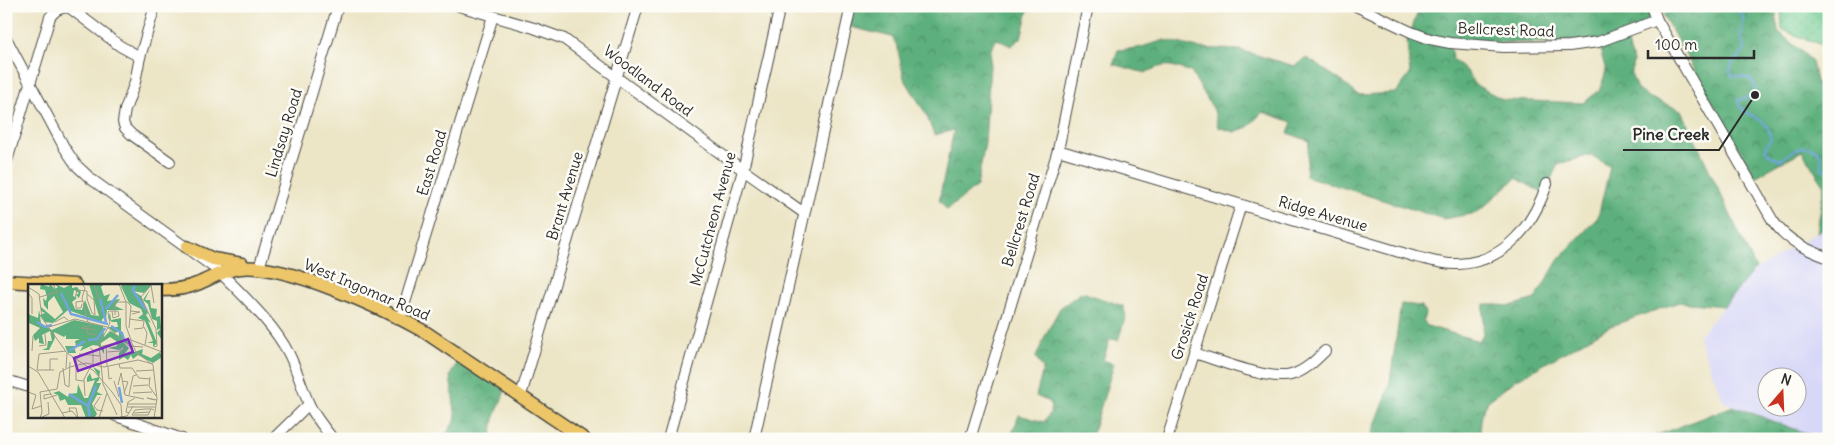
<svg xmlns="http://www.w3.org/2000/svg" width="1835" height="445" viewBox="0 0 1835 445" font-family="Delius,sans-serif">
<defs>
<pattern id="forest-crowns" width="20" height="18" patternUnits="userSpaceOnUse" patternTransform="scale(1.25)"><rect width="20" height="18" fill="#5db07d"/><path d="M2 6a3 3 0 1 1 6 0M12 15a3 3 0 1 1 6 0" fill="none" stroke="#4d8f67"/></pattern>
<pattern id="park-dots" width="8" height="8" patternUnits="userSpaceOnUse" patternTransform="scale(1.25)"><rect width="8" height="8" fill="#72cc93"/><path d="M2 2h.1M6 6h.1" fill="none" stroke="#63af7f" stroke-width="1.8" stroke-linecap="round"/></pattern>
</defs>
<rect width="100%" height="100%" fill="#fdfcf7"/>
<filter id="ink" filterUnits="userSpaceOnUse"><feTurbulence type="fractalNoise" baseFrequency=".02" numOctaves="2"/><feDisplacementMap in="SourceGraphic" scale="10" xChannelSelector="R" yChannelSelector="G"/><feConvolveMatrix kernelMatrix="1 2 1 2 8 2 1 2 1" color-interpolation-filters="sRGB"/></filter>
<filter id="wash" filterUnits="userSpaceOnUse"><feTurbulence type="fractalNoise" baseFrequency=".0096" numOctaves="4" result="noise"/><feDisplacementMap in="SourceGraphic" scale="20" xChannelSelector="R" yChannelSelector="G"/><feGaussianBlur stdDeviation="1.12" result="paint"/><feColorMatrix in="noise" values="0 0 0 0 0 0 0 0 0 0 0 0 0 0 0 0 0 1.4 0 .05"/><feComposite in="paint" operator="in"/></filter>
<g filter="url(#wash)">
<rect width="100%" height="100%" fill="#ece5c6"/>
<path fill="#d7d7f8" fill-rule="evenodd" d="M1829,225V439H1820L1724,402L1698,337L1752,272ZM1768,378H1798V408H1768Z"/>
<g fill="url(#forest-crowns)" stroke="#446e54" fill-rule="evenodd">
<polygon points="851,6 1029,6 1021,38 1011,46 997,39 991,49 985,143 977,186 947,210 939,200 954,130 934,135 926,114 904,78 897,46 892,37 846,26"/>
<path d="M1420,6H1652L1657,20L1625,33L1633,61L1631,74L1637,89L1648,97L1681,110L1756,269L1752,272L1724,306L1679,302L1611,326L1516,380L1488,401L1482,414L1480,430L1483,439H1375L1372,433L1389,388L1401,304L1421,306L1426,312L1423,320L1427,326L1479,341L1483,334L1484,304L1511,306L1535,299L1559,259L1598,217L1610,167L1591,155L1558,164L1544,194L1516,178L1477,213L1443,219L1306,176L1309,141L1288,133L1292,122L1263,112L1248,127L1234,132L1218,127L1214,110L1191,72C1169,65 1167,62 1145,73L1113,64L1118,50L1138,48L1165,40L1198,48L1240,50L1294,66L1307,58L1340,80L1358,95L1396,93L1410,74L1407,42ZM1598,42L1606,71L1600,89L1584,103L1504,100L1474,84L1467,71L1452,59L1450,43Z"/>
<polygon points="1669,6 1775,6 1778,31 1812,61 1816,81 1829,114 1829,225 1817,232 1824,186 1802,151 1755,177 1663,15 1670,10"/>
<polygon points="1082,292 1123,306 1126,316 1118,340 1110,339 1103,360 1114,364 1091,439 1010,439 1019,415 1044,422 1050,413 1051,403 1036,396 1043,369 1036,357 1046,334 1060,308"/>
<polygon points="461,355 507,386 494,419 491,439 443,439 456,419 450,376"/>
<polygon points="1733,406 1821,439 1647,439"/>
</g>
<polygon fill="url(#park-dots)" stroke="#4e7c5f" points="1781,6 1826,6 1827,47 1782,30"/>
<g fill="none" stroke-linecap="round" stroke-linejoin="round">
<g stroke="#72a5de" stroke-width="2">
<path d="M1727,6L1737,10L1743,16L1741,37L1745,50L1738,59L1732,62L1730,71L1732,76C1746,76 1757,78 1755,95L1738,100C1739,114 1757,115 1765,124C1769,128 1770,134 1771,139L1767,144L1765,150L1771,156L1780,160C1786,157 1791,151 1797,149C1805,145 1819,148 1821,157C1822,163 1819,164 1822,169L1829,171"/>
<polyline points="1829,201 1823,230 1829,237"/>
</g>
</g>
</g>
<g filter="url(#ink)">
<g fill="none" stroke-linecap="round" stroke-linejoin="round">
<g stroke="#484742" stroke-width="12">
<g id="minor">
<polyline points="155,6 140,57 135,82 125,110 123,122 125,128 132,135 170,162"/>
<polyline points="459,6 534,28 564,39 743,170 804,213"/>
<polyline points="1356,6 1411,32 1430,39 1450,43 1504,47 1569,46 1598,42 1657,20"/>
<path d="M1652,6L1657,20L1773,221C1787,241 1807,250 1829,258"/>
<path d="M6,38L64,147L76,165L91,179L220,272C244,297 273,323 289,354C297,370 302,388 309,404C315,417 324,428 333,439"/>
<path d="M1058,150L1416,257C1430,260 1444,265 1458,264C1506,262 1533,225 1547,184"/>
<path d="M6,164L50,17C55,10 62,6 70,8L120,46L140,57"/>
<polyline points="259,268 338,6"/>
<polyline points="400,319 493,16"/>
<path d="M1194,353C1218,360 1269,381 1291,375C1305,371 1315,361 1325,351"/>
<polyline points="6,380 29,387"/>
<polyline points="521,395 638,6"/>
<polyline points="116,416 182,439"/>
<polyline points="273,439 309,404"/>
<polyline points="668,439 743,170 780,6"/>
<polyline points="754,439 851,6"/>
<polyline points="970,439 1058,150 1088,6"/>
<polyline points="1167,439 1241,205"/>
</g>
</g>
<g stroke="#484742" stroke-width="15">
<g id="major">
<polyline points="187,247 213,259 242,264"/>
<polyline points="6,281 75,285"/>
<path d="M160,290C173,290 185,289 197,284C212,278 223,270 240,268C285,263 384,309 425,332L584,439"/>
</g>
</g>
<use href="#minor" stroke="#fff" stroke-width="10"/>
<use href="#major" stroke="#ecc669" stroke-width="12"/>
</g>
</g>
<g text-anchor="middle" stroke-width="5" stroke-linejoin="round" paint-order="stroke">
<g font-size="15" fill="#2b2b2b" stroke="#fdfcf7">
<text transform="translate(1506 30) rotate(2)" y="5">Bellcrest Road</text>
<text transform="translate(648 81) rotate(37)" y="5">Woodland Road</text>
<text transform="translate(284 133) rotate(-73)" y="5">Lindsay Road</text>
<text transform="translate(432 163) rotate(-73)" y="5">East Road</text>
<text transform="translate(565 196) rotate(-73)" y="5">Brant Avenue</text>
<text transform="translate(1323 214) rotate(16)" y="5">Ridge Avenue</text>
<text transform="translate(713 219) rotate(-75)" y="5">McCutcheon Avenue</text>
<text transform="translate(1021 220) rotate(-73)" y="5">Bellcrest Road</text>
<text transform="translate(367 290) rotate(23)" y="5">West Ingomar Road</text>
<text transform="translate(1190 317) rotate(-72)" y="5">Grosick Road</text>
</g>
</g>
<g transform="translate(28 284)">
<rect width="134" height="134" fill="#ece5c6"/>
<path d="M13,0L21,3L22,0L27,5L30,3L27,0L36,4L44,0V4L49,3L53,8L51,14L48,11L51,9L46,6L45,12L49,14L44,18L47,25L54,26L57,16L63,31L71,32L61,0H76L73,3L76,12L82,10L79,17L92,15L87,22L96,26H79L78,35L75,34L73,38L40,26L25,39L17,38L12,32L13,40L24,46L46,36L75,42L76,53L82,47L91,52V47L87,49L80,43H90L89,38H84L80,34L82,29L83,36L93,34V49L102,61L95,58L101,64L95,72L115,65L114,70L123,74L132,68L134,73L125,79L110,71L105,75L103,71L100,76L96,73L91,76V69L96,63L91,66L80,64L89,62L88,57L82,53L73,59V64L76,62V70L71,62L65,61L52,67L55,62L46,63L48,69H40L37,62H48L47,57L52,55H38V51L36,53L26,48L27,54L21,66H14L19,64L20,57H24L22,47L14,51L16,60L11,59V54L7,57L5,51L12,44L1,39L0,30L10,34L11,26L12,31L17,29L13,27V23L27,35L35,28L26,12L20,18V26L16,21L15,14L18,17L19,13L17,6L12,5ZM96,0L124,1L116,9L105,7L113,12L120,29L118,31L123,39L120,37L129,59L125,63V59H119L125,57L117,37L110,34L115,30L113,25L101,19L93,2ZM122,5L117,16H122L123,24L129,25L128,33L132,32L134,56L129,49L133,44L129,46V37L124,35L120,20L115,16ZM65,83L72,87L71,96L68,99H73L69,108L75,111H69L64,120L69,130L66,134H58L53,121H40L37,115L32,117L30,111L25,109L31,107L40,113L41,110L49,109L50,100L56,114H60L67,96L59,98V94L62,89L64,95L71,93Z" fill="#5db07d"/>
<path fill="none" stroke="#72a5de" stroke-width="2.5" d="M107,0L105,7L118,26M33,9L43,30L80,40M72,15L78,38M78,25L90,11M9,38L17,43L24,41M83,42L94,49L96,56M60,56L69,55L77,44M41,67L57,57M91,103L94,119M41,110L60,122L62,134M60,122L68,102"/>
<path fill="none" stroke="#9f9b88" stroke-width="1" d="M54,0L57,4L54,14L60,38M66,0L71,15M91,0L98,18V42L103,56L134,68M124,0L113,13L128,45L129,62L126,63M123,1L126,19M0,3L11,10L14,34L39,69L66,87L84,108L93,121L94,134M0,9L4,14V30M12,13L29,8L25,0M47,14L49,6L59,7V15L64,29L67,31L66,16L59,10M98,17L103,22L101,44M54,20L53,24H48V18L55,17M102,27L112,28L104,30M87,31V18H98M101,35L116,37L115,44L106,45M27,38L36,33L40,36M64,41L53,44L69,46M21,43L47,35L79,43L101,62L115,63M80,43L71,61L75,100L89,131M80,43L82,39L80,28L81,27H90L91,32L85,34L84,27M116,43L119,49L117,61M60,44L59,49L69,51M102,55L108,68L125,81L129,115L126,134M78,61L79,82M11,62L18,61L17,50M71,63L95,57M62,64L65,66V80M4,67L5,52M79,68L92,67L94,63M51,70L72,72M51,74H48V96L56,97M91,80L92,84H104L111,94L122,95M0,82L10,88L37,134M80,83L81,95L84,94M35,84L37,101L41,103L42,78M38,84L39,69M9,86L11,70L38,67M9,86H26M22,86V75H30M108,87L126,86M122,93L121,102L128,112M86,97L91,113M94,97L100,98L96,109M90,101L93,89L97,111L116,115M105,102L120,101M0,108L8,111L4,125L13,122M105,109L124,108M23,110L16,111V115L29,111M101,111L105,92L108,91M57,112L56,95L62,84M72,113L66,122L69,126L75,127M127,116L119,114L129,116M100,120H128M100,123H127M123,125L120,131H104L107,126L117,125H124L126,126M42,128L41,124H48L50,134M34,129L44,127L50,134M101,129L98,128L100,118L107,114M106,129L122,128M14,133L21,130L20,118M92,133L99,132L105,122M12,134L14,128L12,108L29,105L32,88L42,83L58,79L76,83L110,76L125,80M71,134L79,109"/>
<path fill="#7b2cbf" fill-opacity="0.15" stroke="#7b2cbf" stroke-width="2.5" d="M100,55L105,68L50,87L46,74Z"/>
<rect width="134" height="134" fill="none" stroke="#2b2b2b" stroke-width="2.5"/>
</g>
<path fill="none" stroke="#2b2b2b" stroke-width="2" d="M1755 95L1719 150H1623"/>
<circle fill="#2b2b2b" stroke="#fdfcf7" stroke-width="2" cx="1755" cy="95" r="5"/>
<g font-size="16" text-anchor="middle" font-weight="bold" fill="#2b2b2b" stroke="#fdfcf7" stroke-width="5" stroke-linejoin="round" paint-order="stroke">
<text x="1671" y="140">Pine Creek</text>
</g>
<rect width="1835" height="445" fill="none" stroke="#fdfcf7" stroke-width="25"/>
<g transform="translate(1782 392) rotate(19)"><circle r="24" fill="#fdfcf7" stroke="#a9a8a5"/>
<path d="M0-4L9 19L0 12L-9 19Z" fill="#c8321e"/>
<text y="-8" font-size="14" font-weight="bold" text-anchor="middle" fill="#2b2b2b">N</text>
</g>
<path d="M1648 50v8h106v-8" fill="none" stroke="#2b2b2b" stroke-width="2.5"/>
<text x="1655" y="50" font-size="15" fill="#2b2b2b" stroke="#fdfcf7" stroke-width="4" paint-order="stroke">100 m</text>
</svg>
